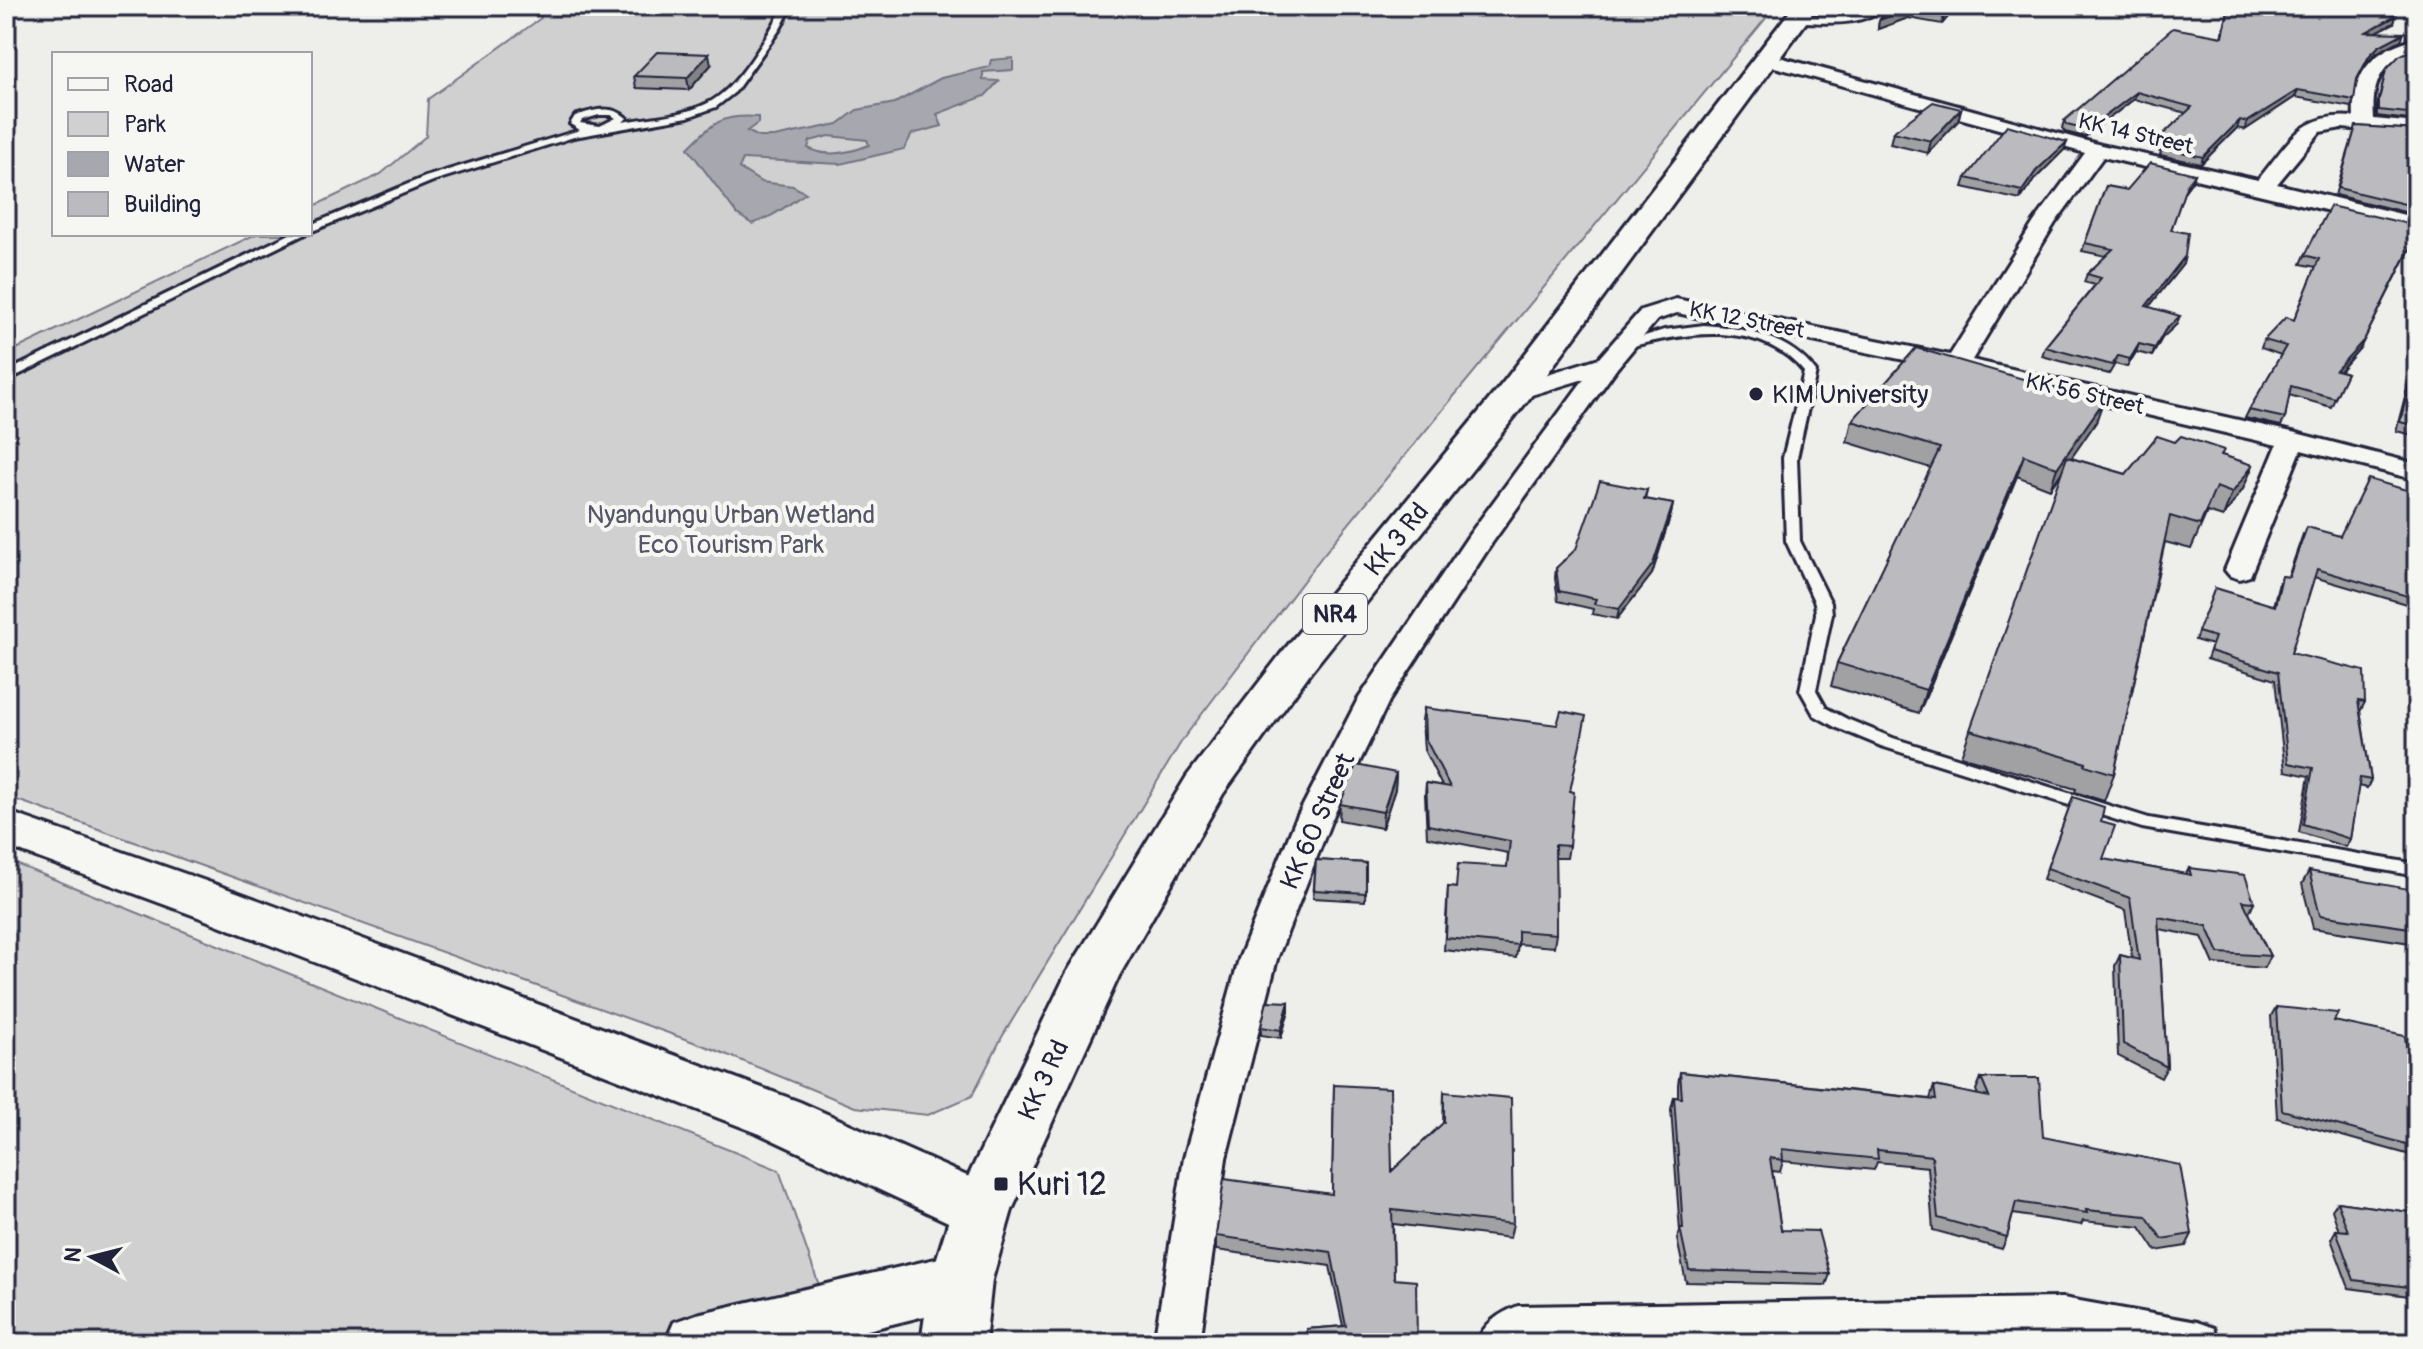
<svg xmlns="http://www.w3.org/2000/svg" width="2423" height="1349" viewBox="0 0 2423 1349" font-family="Pangolin,sans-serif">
<rect width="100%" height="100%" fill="#eeeeeb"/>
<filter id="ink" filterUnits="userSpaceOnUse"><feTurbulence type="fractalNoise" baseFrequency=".0125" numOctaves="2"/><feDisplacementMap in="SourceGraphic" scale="16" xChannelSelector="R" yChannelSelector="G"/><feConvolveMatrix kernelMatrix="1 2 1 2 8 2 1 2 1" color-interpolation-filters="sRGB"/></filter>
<g filter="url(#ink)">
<g fill="#d0d0d1" stroke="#797986" stroke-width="2">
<polygon points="536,6 1776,6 1323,555 1183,739 1002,1037 972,1096 928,1115 855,1107 713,1049 6,796 6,354 256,234 310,234 310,208 381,174 426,136 428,99 541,18"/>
<polygon points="6,860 779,1170 839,1343 6,1343"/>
</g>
<path fill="#a7a7af" stroke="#727281" stroke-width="2" fill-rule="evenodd" d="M1013,58V70L983,72V80L999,81L985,96L937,114L942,126L912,134L904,149L840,164L743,159L739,168L761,182L793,186L806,193C787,205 774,217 752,224L737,214L688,148C713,123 721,114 758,117V123L747,131L759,137H774L838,124L857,110L895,103L941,78L989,67L991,60ZM829,136L867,140L869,145C849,153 827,158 808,148L810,141Z"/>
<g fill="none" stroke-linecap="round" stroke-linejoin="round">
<g stroke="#22223b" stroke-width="6">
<g id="lane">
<path d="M784,6H792L780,29L735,92L716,107L688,117L574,137L433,181L310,232V225L425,177L580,130L570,124L575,116C594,110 611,104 627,118L623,122C651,117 683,116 708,103C738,89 768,35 784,6ZM599,115H611L616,118L600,126L580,123L582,120Z"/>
<path d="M1875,6H1884C1864,28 1823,22 1796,22L1792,19L1796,16L1854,15Z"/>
<polygon points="290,234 305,234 6,381 6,372"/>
<path d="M1704,325C1746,328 1790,337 1816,372L1797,458L1800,541L1831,603L1832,614L1816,690L1826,708L1847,719L1893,738L2149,818L2417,864V876L2142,828L1881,746L1835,727L1814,715L1800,690L1816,614L1815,603L1786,541L1783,458L1804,372C1759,318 1684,333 1625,348L1619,344L1664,330Z"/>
</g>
</g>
<g stroke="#22223b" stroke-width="6">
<g id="street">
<path d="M2417,38V49C2382,60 2371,83 2374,119L2417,123V135L2342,128L2320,132L2277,184L2417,218V232L2103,157L2055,223L1972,360L2292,432L2417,464V480L2301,450L2250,576L2240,579L2230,576L2225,570L2277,445L1953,370L1677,313L1657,320L1617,368L1492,543L1389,701L1331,821L1277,959L1226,1158L1200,1343H1154L1184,1158L1239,959L1295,821L1357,701L1469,535L1584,379L1515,400L1506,397L1502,392L1506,387L1599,358L1641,310L1676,299L1950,355L2034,222L2085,153L1760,63L1757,59L1760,55H1772L2101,145L2258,180C2289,143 2300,112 2354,117C2351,72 2375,48 2417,38Z"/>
<path d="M2063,1298L2197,1322L2214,1328L2220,1343H2081L2063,1340L1476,1343C1485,1323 1498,1314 1518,1306Z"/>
</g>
</g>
<g stroke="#22223b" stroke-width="6">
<g id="secondary">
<polygon points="6,811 234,891 800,1102 1003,1192 1012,1210 1003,1228 982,1235 961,1228 760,1134 198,917 6,846"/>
<polygon points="961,1253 983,1261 992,1280 983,1299 961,1307 815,1343 665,1343 674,1322 697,1314"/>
</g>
</g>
<g stroke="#22223b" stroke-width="6">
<polygon id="highway" points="1794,6 1818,6 1528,400 1310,673 1223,794 1119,976 1012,1210 992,1280 985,1343 921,1343 930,1280 952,1210 1066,974 1187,776 1280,655 1502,384"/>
</g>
<use href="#lane" fill="#f6f6f2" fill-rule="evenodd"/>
<use href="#street" fill="#f6f6f2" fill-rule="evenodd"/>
<use href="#secondary" fill="#f6f6f2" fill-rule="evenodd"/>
<use href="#highway" fill="#f6f6f2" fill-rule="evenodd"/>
</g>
<g fill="#a1a1a4" stroke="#22223b" stroke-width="2">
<polygon points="1893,6 1957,6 1942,24 1908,18 1878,29 1879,20"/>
<polygon points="2229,6 2356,6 2396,16 2394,23 2376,32 2401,40 2376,53 2366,63 2356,81 2354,100 2351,107 2295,97 2245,130 2237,128 2201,164 2160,155 2161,151 2153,149 2155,142 2186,113 2134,99 2085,137 2065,132 2062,128 2064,121 2222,37"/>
<polygon points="2417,47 2417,121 2377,116 2377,106 2386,70"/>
<polygon points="711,65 689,90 636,88 634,76"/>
<polygon points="1961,109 1958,121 1928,153 1890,144 1893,132"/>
<polygon points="2356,126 2417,130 2417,215 2335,195"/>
<polygon points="2067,142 2064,150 2034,180 2020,200 1963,187 1966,178"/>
<polygon points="2195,174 2192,181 2184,192 2171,230 2183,264 2149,307 2177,324 2162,338 2152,356 2136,352 2127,367 2115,364 2109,374 2042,356 2045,347 2095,285 2084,282 2087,274 2106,256 2082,251 2106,186 2127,190"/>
<polygon points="2417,235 2360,348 2340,371 2347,373 2331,407 2289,395 2285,418 2281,426 2245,418 2249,410 2281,355 2261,348 2264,340 2294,320 2316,267 2301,264 2305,255"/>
<polygon points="2414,368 2417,369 2417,436 2396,431 2410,377"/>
<polygon points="1852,421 2096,422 2071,458 2126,474 2222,455 2253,465 2243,489 2223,517 2207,512 2191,549 2165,542 2114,774 2104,801 2075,792 2076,789 1961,756 2062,472 2050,489 2017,476 1919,713 1831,686 1837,663 1931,468 1847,442"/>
<polygon points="1647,490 1645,499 1673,504 1671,514 1652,574 1617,619 1592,614 1593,609 1558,601 1555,578 1556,568"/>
<polygon points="2303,534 2417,599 2413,606 2314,577 2291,653 2365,702 2361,710 2360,710 2371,780 2367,788 2358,786 2350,839 2346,847 2299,832 2309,776 2285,771 2275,680 2207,659 2212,645 2195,640 2215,588 2273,606 2279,583 2282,576 2288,577"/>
<polygon points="1424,708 1570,791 1569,846 1567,858 1555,858 1556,934 1554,947 1518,944 1516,958 1444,950 1448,887 1456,888 1507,867 1508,853 1427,837 1425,795 1426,783 1442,786 1424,750 1422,720"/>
<polygon points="1396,773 1395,789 1382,828 1339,820 1340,804"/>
<polygon points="2073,797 2101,822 2103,859 2186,874 2189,868 2254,902 2249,913 2270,956 2264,968 2214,964 2202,937 2159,929 2167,1067 2161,1078 2118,1056 2115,966 2120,955 2132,958 2125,910 2043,879"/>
<polygon points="1316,860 1366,863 1365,901 1313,898"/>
<polygon points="2309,871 2417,902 2417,944 2313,928 2302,884"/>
<polygon points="1289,1002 1289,1010 1281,1038 1261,1035 1261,1027"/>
<polygon points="2276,1007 2417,1131 2417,1151 2414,1156 2277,1118 2271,1016"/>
<polygon points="1680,1072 1930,1099 1934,1086 1978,1095 1976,1090 1981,1078 2043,1137 2192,1234 2186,1246 2156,1251 2140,1227 2083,1221 2081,1225 2013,1214 2007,1237 2002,1249 1933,1230 1928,1167 1877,1162 1874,1170 1783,1161 1780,1172 1772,1171 1781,1230 1830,1274 1826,1285 1686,1282 1677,1239 1680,1231 1671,1109 1674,1097 1678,1098 1678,1084"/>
<polygon points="1334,1085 1392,1171 1443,1124 1444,1092 1513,1224 1510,1238 1393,1224 1394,1279 1417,1340 1448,1343 1306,1343 1307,1329 1343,1326 1330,1266 1216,1250 1216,1236 1332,1194"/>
<polygon points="2337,1202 2417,1213 2417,1297 2349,1288 2331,1239 2336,1230 2339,1231 2332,1210"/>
</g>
<g fill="#838386" stroke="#22223b" stroke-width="2">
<polygon points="1952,6 1957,6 1942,24 1944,15"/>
<polygon points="1910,9 1908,18 1878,29 1879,20"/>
<polygon points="2396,16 2394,23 2363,39 2366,32"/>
<polygon points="2404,33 2401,40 2376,53 2366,63 2354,86 2369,56 2379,46"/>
<polygon points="709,54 711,65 689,90 687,78"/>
<polygon points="2298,90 2295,97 2245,130 2247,122"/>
<polygon points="2137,92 2134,99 2085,137 2087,130"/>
<polygon points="1961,109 1958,121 1928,153 1931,141"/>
<polygon points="2240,120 2237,128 2201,164 2203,157"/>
<polygon points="2067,142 2064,150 2034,180 2020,200 2022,191 2036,171"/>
<polygon points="2195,174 2192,181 2184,192 2187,184"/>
<polygon points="2417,235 2360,348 2333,378 2336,370"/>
<polygon points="2185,256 2183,264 2143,314 2146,306"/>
<polygon points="2180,316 2177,324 2162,338 2152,356 2155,348 2165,330"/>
<polygon points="2139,344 2136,352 2127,367 2130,359"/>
<polygon points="2103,402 2096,422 2050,489 2057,468"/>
<polygon points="2024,455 2017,476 1919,713 1926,690"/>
<polygon points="2253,465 2243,489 2223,517 2232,493"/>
<polygon points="1673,504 1671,514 1652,574 1617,619 1619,609"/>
<polygon points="1396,773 1395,789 1382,828 1383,812"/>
<polygon points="1289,1002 1289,1010 1281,1038 1281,1030"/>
</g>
<g fill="#bbbbbf" stroke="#22223b" stroke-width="2">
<polygon points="1893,6 1952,6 1944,15 1910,9 1879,20"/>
<polygon points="2229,6 2356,6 2396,16 2366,32 2404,33 2379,46 2369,56 2357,79 2354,100 2298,90 2247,122 2240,120 2203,157 2163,148 2165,144 2155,142 2192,107 2137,92 2087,130 2067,125 2064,121 2173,28 2223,37"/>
<polygon points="2417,47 2417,114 2379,110 2379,100 2386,70 2399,56"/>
<polygon points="657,52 709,54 687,78 634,76"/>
<polygon points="1933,102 1961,109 1931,141 1893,132"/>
<polygon points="2007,125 2067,142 2036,171 2022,191 1966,178"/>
<polygon points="2356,126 2417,130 2417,207 2338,188"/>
<polygon points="2150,163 2195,174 2187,184 2171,230 2188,233 2185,256 2146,306 2180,316 2165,330 2155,348 2139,344 2130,359 2118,356 2112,365 2045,347 2101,278 2087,274 2113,249 2085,243 2106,186 2127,190"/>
<polygon points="2330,206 2417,226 2417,234 2364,340 2336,370 2347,373 2335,398 2291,386 2285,418 2249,410 2286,346 2264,340 2286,317 2294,320 2319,259 2305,255"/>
<polygon points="1916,348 2103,402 2057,468 2024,455 1926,690 1837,663 1940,448 1852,421"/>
<polygon points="2414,368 2417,369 2417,426 2400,422"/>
<polygon points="2157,436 2175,442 2181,436 2224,450 2221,455 2253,465 2232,493 2216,487 2200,525 2170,516 2114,774 2085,765 2086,763 1970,730 2067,457 2126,474"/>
<polygon points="2368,479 2417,493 2417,599 2317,569 2291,653 2364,671 2365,702 2358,701 2371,780 2360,778 2350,839 2303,824 2313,768 2288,763 2278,672 2210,651 2215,637 2198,632 2215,588 2275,606 2282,576 2289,577 2307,527 2340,536"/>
<polygon points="1600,481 1647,490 1644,499 1673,504 1653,564 1619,609 1594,604 1596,599 1559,591 1556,568 1576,549"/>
<polygon points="1424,708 1557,725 1561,711 1586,716 1570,791 1574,792 1569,846 1555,845 1556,934 1518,931 1518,945 1446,938 1448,887 1456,888 1458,864 1507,867 1510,841 1428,825 1426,783 1450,787 1425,738"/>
<polygon points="1356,765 1396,773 1383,812 1340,804"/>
<polygon points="2073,797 2104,807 2101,822 2115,826 2103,859 2191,875 2189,868 2245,875 2254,902 2243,901 2270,956 2219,953 2207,926 2158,917 2167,1067 2123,1044 2120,955 2139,960 2130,898 2047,868"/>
<polygon points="1316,860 1366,863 1366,893 1314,890"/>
<polygon points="2309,871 2414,890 2417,902 2417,929 2320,915"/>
<polygon points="1267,1001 1289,1002 1281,1030 1261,1027"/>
<polygon points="2276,1007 2338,1013 2334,1021 2405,1036 2417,1131 2417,1147 2282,1110"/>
<polygon points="1680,1072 1936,1100 1934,1086 1989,1097 1981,1078 2039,1078 2043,1137 2180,1165 2192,1234 2162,1239 2146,1216 2086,1210 2087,1213 2016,1202 2007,1237 1938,1218 1932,1156 1877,1150 1878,1159 1782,1149 1783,1160 1770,1158 1781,1230 1818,1231 1830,1274 1689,1270 1680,1228 1683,1228 1674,1097 1682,1098"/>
<polygon points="1334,1085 1390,1088 1392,1171 1444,1122 1444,1092 1511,1098 1513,1224 1392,1210 1394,1279 1416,1281 1417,1340 1448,1343 1309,1343 1307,1329 1346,1326 1331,1252 1216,1236 1224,1179 1332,1194"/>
<polygon points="2337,1202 2417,1213 2417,1288 2354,1280 2336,1230 2348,1231"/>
</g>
</g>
<g fill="#22223b" stroke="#f6f6f2" stroke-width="3">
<circle cx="1756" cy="394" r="8"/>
<rect x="993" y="1176" width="16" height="16" rx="4"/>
</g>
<g text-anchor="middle" stroke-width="8" stroke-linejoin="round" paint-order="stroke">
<g font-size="22" fill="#22223b" stroke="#f6f6f2">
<text transform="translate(2136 133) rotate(13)" y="8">KK 14 Street</text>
<text transform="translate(1747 319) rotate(11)" y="8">KK 12 Street</text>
<text transform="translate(2085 393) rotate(13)" y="8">KK 56 Street</text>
</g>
<rect fill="#f6f6f2" stroke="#626272" stroke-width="2" x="1303" y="594" width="64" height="40" rx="6"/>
<g font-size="24" font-weight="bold" fill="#22223b">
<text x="1335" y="622">NR4</text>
</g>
<g font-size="26" fill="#22223b" stroke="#f6f6f2" text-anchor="start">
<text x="1772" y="403">KIM University</text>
</g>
<g font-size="26" fill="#565668" stroke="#f6f6f2">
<text x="731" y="523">Nyandungu Urban Wetland<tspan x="731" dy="30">Eco Tourism Park</tspan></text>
</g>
<g font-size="26" fill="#22223b" stroke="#f6f6f2">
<text transform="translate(1396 539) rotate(-51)" y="9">KK 3 Rd</text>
<text transform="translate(1317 821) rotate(-66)" y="9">KK 60 Street</text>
<text transform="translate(1043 1080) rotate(-65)" y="9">KK 3 Rd</text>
</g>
<g font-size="32" fill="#22223b" stroke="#f6f6f2" text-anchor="start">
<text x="1017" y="1195">Kuri 12</text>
</g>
</g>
<rect width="2423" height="1349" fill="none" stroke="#f6f6f2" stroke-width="32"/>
<rect x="16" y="16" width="2391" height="1317" fill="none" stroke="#22223b" stroke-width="3" filter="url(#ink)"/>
<rect x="52" y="52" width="260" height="184" fill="#f6f6f2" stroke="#a1a1a9" stroke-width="2"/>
<rect x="68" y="78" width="40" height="12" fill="#f6f6f2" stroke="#a1a1a9" stroke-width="2"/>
<text x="124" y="92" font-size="24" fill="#22223b">Road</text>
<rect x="68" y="112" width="40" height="24" fill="#d0d0d1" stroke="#a1a1a9" stroke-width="2"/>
<text x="124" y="132" font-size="24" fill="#22223b">Park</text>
<rect x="68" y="152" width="40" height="24" fill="#a7a7af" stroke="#a1a1a9" stroke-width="2"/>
<text x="124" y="172" font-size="24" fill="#22223b">Water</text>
<rect x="68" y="192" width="40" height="24" fill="#bbbbbf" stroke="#a1a1a9" stroke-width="2"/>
<text x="124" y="212" font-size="24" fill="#22223b">Building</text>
<g transform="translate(92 1257) rotate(277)" stroke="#f6f6f2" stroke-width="6" paint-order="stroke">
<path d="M0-6L14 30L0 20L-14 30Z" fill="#22223b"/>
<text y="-12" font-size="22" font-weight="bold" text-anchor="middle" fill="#22223b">N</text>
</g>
</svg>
